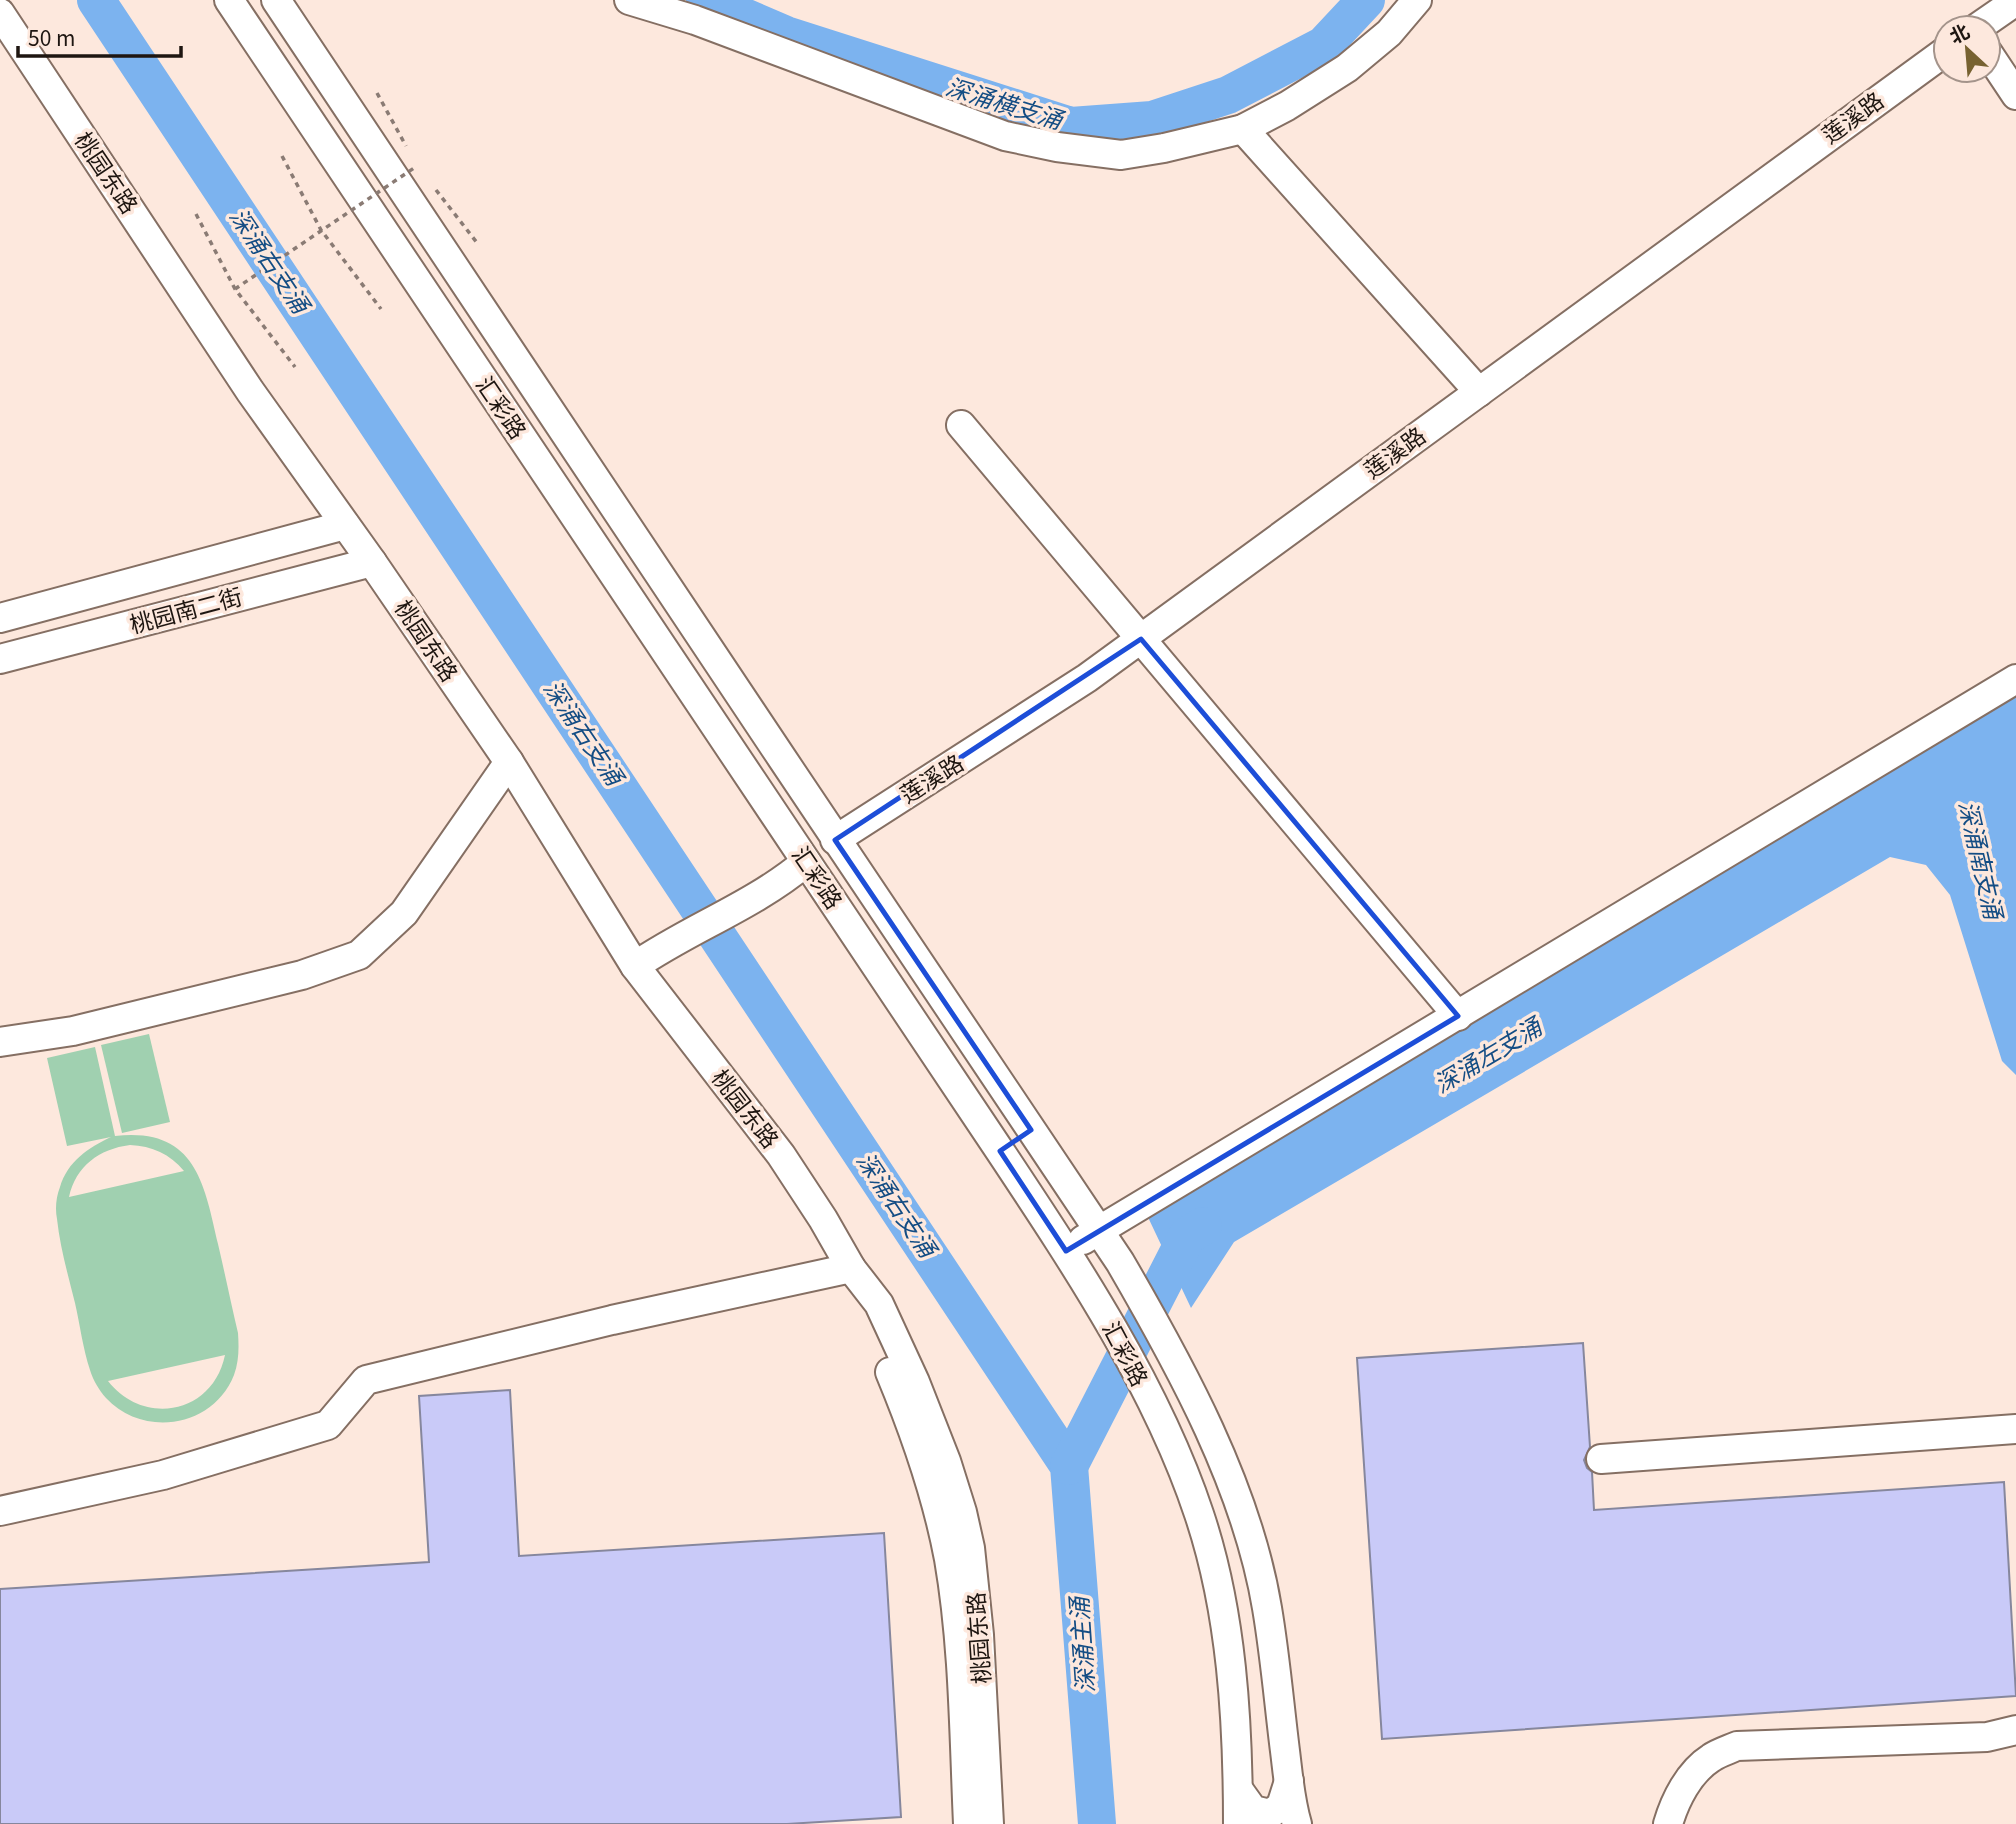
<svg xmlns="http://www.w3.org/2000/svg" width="2016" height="1824" viewBox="0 0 2016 1824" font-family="Georgia,'Noto Sans SC',serif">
<rect width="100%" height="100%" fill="#fde8dd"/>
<g fill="#a0d0b0" fill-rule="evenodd">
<polygon points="149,1034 170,1122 122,1133 101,1045"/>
<path d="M95,1047L115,1136C195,1127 204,1182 218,1244C225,1274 231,1303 238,1333C239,1348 239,1361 234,1375C213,1428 143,1438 106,1398C99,1390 93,1380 90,1370C83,1349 80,1325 75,1303C68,1275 60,1247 57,1219C55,1209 56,1197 60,1187C68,1161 88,1148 111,1137L67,1146L47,1058ZM130,1145C152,1146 170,1154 184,1171L69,1197C76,1166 99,1149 130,1145ZM225,1355C213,1414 144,1427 108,1381Z"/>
</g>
<polygon fill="#7cb3ef" points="2016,693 2016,1075 2002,1061 1950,895 1926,865 1890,857 1234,1242 1191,1308 1146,1213"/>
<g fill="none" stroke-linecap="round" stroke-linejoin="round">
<g stroke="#7cb3ef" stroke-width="38">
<polyline points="96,0 1069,1466 1097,1824"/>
<polyline points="705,0 786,35 1071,126 1152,120 1228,95 1324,45 1366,0"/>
<polyline points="1069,1466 1187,1236 1203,1226"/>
</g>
</g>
<g fill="#c9caf8" stroke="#86879d" stroke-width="2">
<polygon points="1583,1343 1590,1447 1584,1460 1587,1468 1592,1472 1594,1510 2004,1482 2016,1696 1382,1739 1357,1358"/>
<polygon points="510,1390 519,1556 884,1533 901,1817 787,1824 0,1824 0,1589 429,1562 419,1396"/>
</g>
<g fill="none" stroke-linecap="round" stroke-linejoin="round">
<g stroke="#856f63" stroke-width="32">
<g id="minor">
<path d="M229,0L1000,1151C1075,1264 1156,1385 1199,1514C1232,1612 1238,1721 1238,1824"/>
<path d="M276,0C559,420 836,843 1120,1262C1181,1367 1247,1487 1267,1608C1275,1655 1279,1703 1285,1751C1288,1775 1290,1801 1297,1824"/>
<polyline points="629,0 695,20 1005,136 1057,147 1121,155 1164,148 1243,129 1287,106 1347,68 1389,33 1417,0"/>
<polyline points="0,13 250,391 372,562 509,762 635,966 781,1155 823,1219 851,1268 879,1304 915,1382 946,1461 962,1512 970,1548 979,1635 989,1824"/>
<polyline points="1977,28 2016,1"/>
<polyline points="1988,53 2016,95"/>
<polyline points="1243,129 1479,392"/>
<polyline points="961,425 1458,1016"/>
<polyline points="0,618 345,525"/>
<polyline points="0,659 372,562"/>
<polyline points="835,840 1087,678 1946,51"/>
<path d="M635,966C692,927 752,907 806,862"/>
<polyline points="0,1042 73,1031 302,975 359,955 404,913 509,762"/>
<polyline points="1083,1240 2016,679"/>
<path d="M890,1372C915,1432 937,1495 949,1559C964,1646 964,1736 968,1824"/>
<polyline points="1601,1459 2016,1429"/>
<polyline points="0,1511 163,1475 328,1425 366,1380 612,1320 851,1268"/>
<polyline points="1238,1789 1253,1810 1270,1814 1281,1806 1289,1781"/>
<path d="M1668,1824C1675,1800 1689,1772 1711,1758C1718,1753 1728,1750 1737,1746L1987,1737L2016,1730"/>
</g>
</g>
<g stroke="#8a7b74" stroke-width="3.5" stroke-dasharray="5 5" stroke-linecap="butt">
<polyline points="377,93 406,146"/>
<polyline points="282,156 321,230 381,309"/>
<polyline points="436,190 478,244"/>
<polyline points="196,214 235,289 295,367"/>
</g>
<use href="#minor" stroke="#fff" stroke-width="28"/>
<polyline stroke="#8a7b74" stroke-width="3.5" stroke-dasharray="5 5" stroke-linecap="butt" points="235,289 417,166"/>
</g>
<path fill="none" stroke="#1d4ed8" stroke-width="5" stroke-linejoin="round" d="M1141,639L1458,1016L1066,1251L1000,1151L1031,1130L835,840Z"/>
<g text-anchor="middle" stroke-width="7" stroke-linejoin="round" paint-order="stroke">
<g font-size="23" fill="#1e1611" stroke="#fde8dd">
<text transform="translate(1853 118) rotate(-36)" y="8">莲溪路</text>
<text transform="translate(106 173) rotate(56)" y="8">桃园东路</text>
<text transform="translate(501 408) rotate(56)" y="8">汇彩路</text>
<text transform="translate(1395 453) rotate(-36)" y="8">莲溪路</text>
<text transform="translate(186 611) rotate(-15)" y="8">桃园南二街</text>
<text transform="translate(426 641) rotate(56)" y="8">桃园东路</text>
<text transform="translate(932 779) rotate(-32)" y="8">莲溪路</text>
<text transform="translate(817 878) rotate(56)" y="8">汇彩路</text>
<text transform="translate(745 1109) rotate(52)" y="8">桃园东路</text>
<text transform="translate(1125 1354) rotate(62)" y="8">汇彩路</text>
<text transform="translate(979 1638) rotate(-94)" y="8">桃园东路</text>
</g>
<g font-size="24" font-style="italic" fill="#144d84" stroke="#fde8dd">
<text transform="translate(1004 104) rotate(17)" y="8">深涌横支涌</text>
<text transform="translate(269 261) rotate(56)" y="8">深涌右支涌</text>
<text transform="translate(583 733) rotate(56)" y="8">深涌右支涌</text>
<text transform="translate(1980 860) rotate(77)" y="8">深涌南支涌</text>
<text transform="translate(1488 1056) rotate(-31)" y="8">深涌左支涌</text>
<text transform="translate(896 1205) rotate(56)" y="8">深涌右支涌</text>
<text transform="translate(1083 1645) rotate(-94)" y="8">深涌主涌</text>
</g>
</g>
<g transform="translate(1967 49) rotate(334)"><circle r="33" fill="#fde8dd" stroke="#a4948b" stroke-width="2"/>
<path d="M0-5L12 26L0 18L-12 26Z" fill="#776231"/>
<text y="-10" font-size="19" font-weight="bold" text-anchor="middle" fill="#1e1611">北</text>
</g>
<path d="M18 46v10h163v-10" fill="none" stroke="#1e1611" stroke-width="3.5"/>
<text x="28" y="46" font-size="21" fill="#1e1611" stroke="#fde8dd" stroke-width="5" paint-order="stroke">50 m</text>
</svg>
